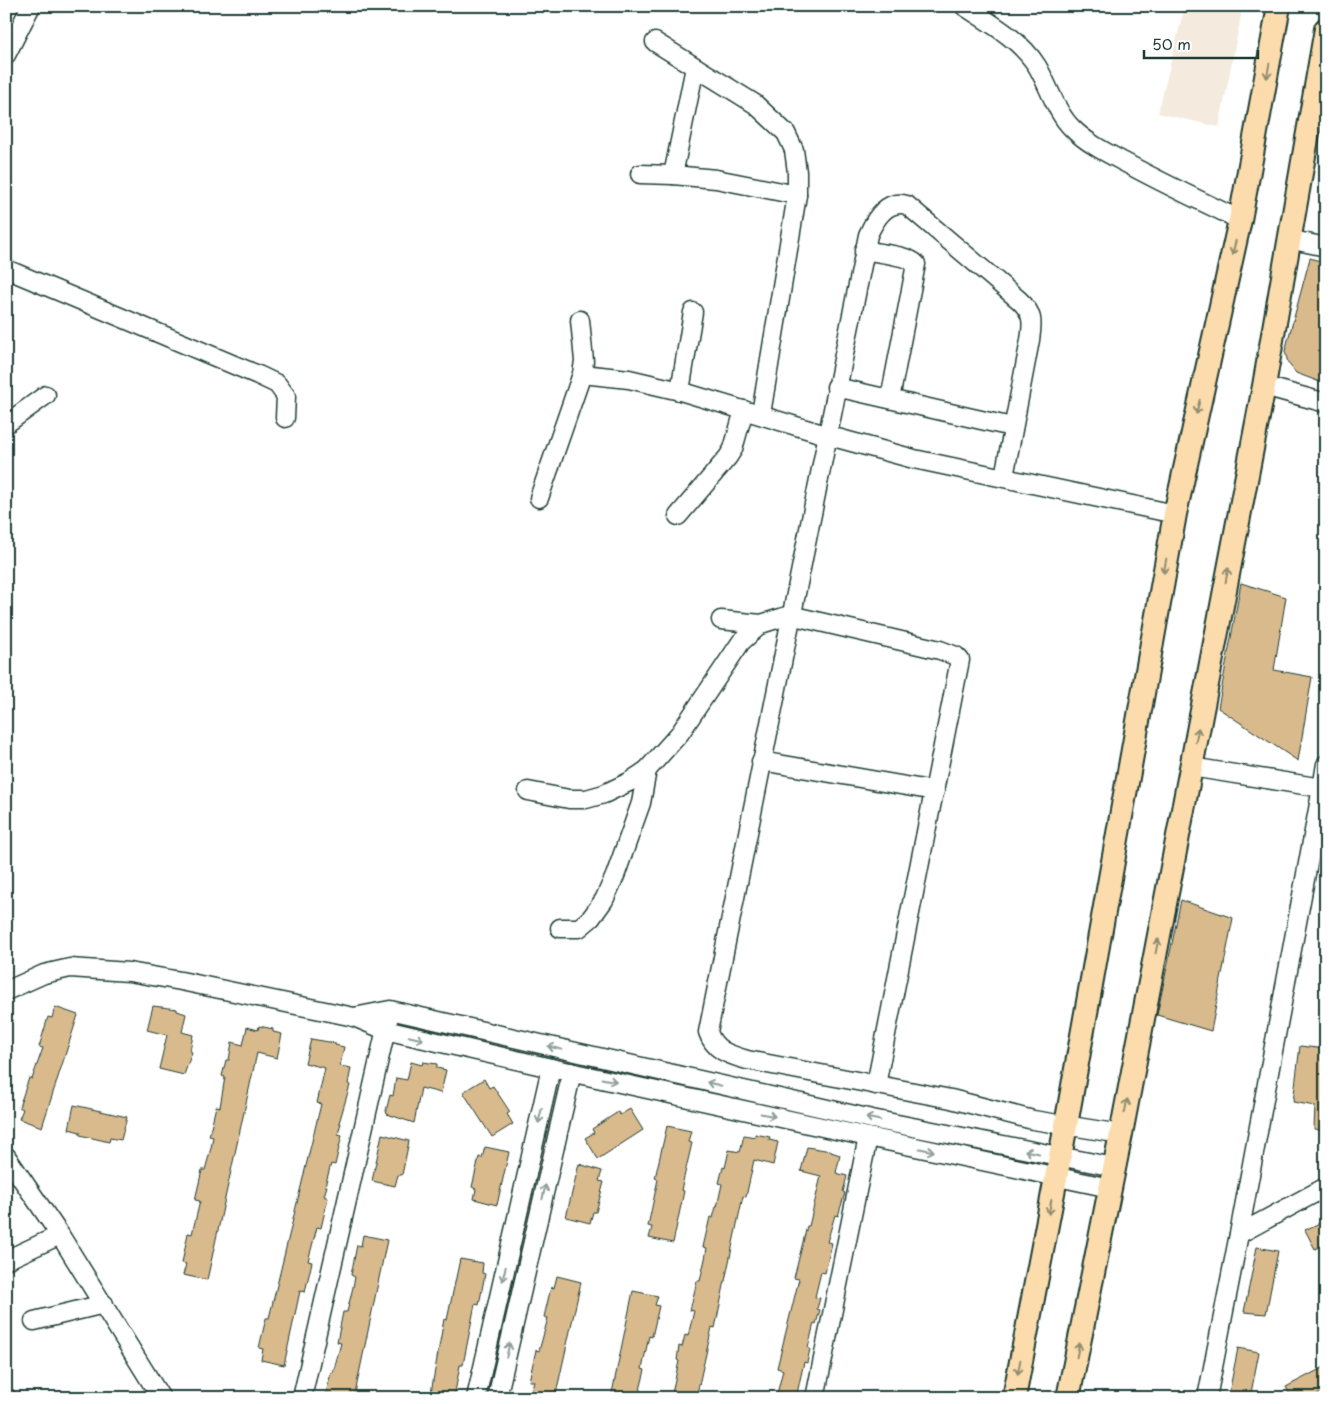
<svg xmlns="http://www.w3.org/2000/svg" width="1332" height="1404" viewBox="0 0 1332 1404" font-family="'Playpen Sans',sans-serif">
<rect width="100%" height="100%" fill="#fff"/>
<filter id="ink" filterUnits="userSpaceOnUse"><feTurbulence type="fractalNoise" baseFrequency=".02" numOctaves="2"/><feDisplacementMap in="SourceGraphic" scale="10" xChannelSelector="R" yChannelSelector="G"/><feConvolveMatrix kernelMatrix="1 2 1 2 8 2 1 2 1" color-interpolation-filters="sRGB"/></filter>
<g filter="url(#ink)">
<polygon fill="#f4eadd" points="1185,6 1243,6 1219,127 1158,113"/>
<g fill="#d9ba8d" stroke="#1f3d34">
<polygon points="1310,258 1326,263 1326,364 1320,382 1296,373 1288,363 1285,351"/>
<polygon points="1241,583 1286,597 1274,670 1312,677 1298,761 1218,708"/>
<polygon points="1181,900 1233,918 1211,1031 1157,1015"/>
<polygon points="153,1006 177,1009 177,1011 186,1014 182,1032 193,1035 190,1051 192,1052 184,1075 159,1069 167,1035 147,1030"/>
<polygon points="55,1007 78,1015 42,1127 19,1119 23,1109 19,1107 29,1078 32,1079 43,1048 39,1047 48,1017 52,1018"/>
<polygon points="259,1026 273,1029 273,1032 282,1034 277,1058 257,1053 207,1280 183,1275 186,1264 182,1263 188,1233 192,1234 200,1201 195,1200 202,1170 205,1170 211,1148 213,1137 209,1136 216,1106 220,1107 225,1077 222,1076 226,1060 229,1060 232,1042 243,1045 247,1027 258,1030"/>
<polygon points="311,1039 335,1043 335,1045 344,1047 340,1066 351,1068 348,1084 350,1085 339,1123 341,1123 338,1134 342,1135 335,1165 331,1164 325,1186 327,1186 324,1196 328,1198 321,1228 317,1227 311,1250 308,1261 312,1262 305,1292 300,1291 284,1365 261,1360 263,1349 259,1348 266,1318 269,1318 321,1104 317,1103 325,1068 305,1063"/>
<polygon points="1300,1046 1326,1049 1326,1131 1314,1129 1315,1106 1293,1102"/>
<polygon points="411,1062 422,1065 423,1062 437,1064 437,1068 446,1070 441,1093 421,1088 414,1123 387,1114 386,1111 390,1095 393,1096 396,1078 407,1080"/>
<polygon points="484,1079 489,1088 493,1086 510,1112 507,1114 513,1124 492,1137 463,1092"/>
<polygon points="74,1105 127,1117 121,1140 110,1138 109,1142 80,1135 80,1132 69,1129"/>
<polygon points="630,1109 643,1130 598,1159 585,1138 594,1133 592,1129 618,1112 620,1115"/>
<polygon points="667,1126 691,1131 688,1142 692,1143 681,1190 684,1191 673,1243 649,1238 652,1227 648,1226 658,1179 655,1178"/>
<polygon points="382,1134 409,1141 402,1175 398,1175 395,1186 372,1181"/>
<polygon points="755,1134 770,1137 769,1140 778,1142 773,1165 754,1160 746,1197 743,1196 715,1328 712,1327 696,1398 671,1398 679,1361 677,1360 679,1346 682,1347 685,1335 688,1336 694,1311 690,1310 697,1281 700,1281 705,1259 707,1248 703,1247 710,1217 713,1218 716,1207 717,1207 722,1184 719,1183 723,1167 725,1168 729,1150 740,1152 744,1135 755,1137"/>
<polygon points="485,1147 509,1152 497,1205 474,1199 476,1189 472,1187 479,1157 482,1158"/>
<polygon points="807,1147 831,1151 831,1152 840,1155 836,1173 847,1176 843,1192 845,1193 838,1216 835,1215 827,1242 832,1243 825,1273 821,1272 815,1297 820,1298 817,1309 820,1310 816,1324 814,1323 808,1348 810,1349 807,1363 804,1362 796,1398 776,1398 783,1370 777,1368 799,1279 794,1278 807,1226 809,1226 821,1176 801,1171"/>
<polygon points="579,1164 602,1171 599,1181 604,1182 596,1212 593,1212 590,1223 566,1217"/>
<polygon points="1326,1220 1326,1243 1315,1249 1305,1230"/>
<polygon points="363,1235 387,1240 354,1398 325,1398 331,1372 333,1373 341,1343 337,1342 343,1312 347,1312 353,1287 355,1277 351,1275 357,1245 361,1246"/>
<polygon points="1257,1247 1278,1251 1266,1314 1244,1312"/>
<polygon points="460,1259 483,1263 482,1273 485,1274 479,1305 475,1304 463,1365 460,1365 454,1398 430,1398 444,1319 447,1320"/>
<polygon points="557,1276 581,1282 555,1398 531,1392 534,1381 529,1381 536,1350 539,1351 548,1318 544,1317 551,1287 554,1288"/>
<polygon points="633,1291 658,1296 655,1305 659,1306 652,1337 649,1336 642,1369 645,1370 638,1398 611,1398"/>
<polygon points="1238,1348 1259,1352 1250,1398 1228,1398"/>
<polygon points="1326,1366 1326,1390 1312,1398 1292,1398 1286,1387"/>
</g>
<g fill="none" stroke-linecap="round" stroke-linejoin="round">
<g stroke="#1f3d34" stroke-width="21">
<g id="minor">
<path d="M964,6C990,23 1020,39 1037,66C1049,86 1056,113 1073,129C1087,143 1107,153 1124,162C1162,183 1201,201 1240,220"/>
<polyline points="655,42 755,104 786,133 794,150 797,172 797,195 761,414"/>
<polyline points="6,55 31,6"/>
<polyline points="640,174 673,175 716,179 797,195"/>
<polyline points="673,175 695,67"/>
<polyline points="1288,239 1326,247"/>
<path d="M864,250C877,253 908,255 916,264L890,399"/>
<polyline points="6,269 258,375 277,384 286,396 285,418"/>
<polyline points="582,374 629,379 680,391 826,435 914,459 1175,514"/>
<polyline points="1264,386 1326,403"/>
<polyline points="836,387 1012,427"/>
<polyline points="680,391 693,312"/>
<polyline points="6,424 46,395"/>
<path d="M1004,477L1030,340C1033,321 1033,313 1019,300L907,205C887,199 875,219 868,235L708,1032C714,1051 730,1055 747,1060L951,1099L1033,1120L1121,1134"/>
<polyline points="539,498 582,374 584,361 580,320"/>
<polyline points="678,516 728,457 733,449 744,410"/>
<polyline points="721,620 761,624 790,615 940,650 956,656 960,660 876,1085"/>
<polyline points="761,761 935,791"/>
<polyline points="1191,767 1322,788 1326,764"/>
<polyline points="528,791 569,799 586,799 604,794 629,782 647,770 680,733 741,642 761,624"/>
<polyline points="560,928 579,928 591,918 604,900 615,876 641,803 647,770"/>
<polyline points="6,991 44,974 70,968 129,972 181,981 354,1017 385,1030 551,1068 868,1137 1110,1188"/>
<polyline points="354,1017 390,1010 872,1119 1114,1167"/>
<polyline points="6,1156 60,1235 161,1398"/>
<polyline points="1239,1234 1326,1187"/>
<polyline points="6,1260 60,1235"/>
<polyline points="34,1321 104,1304"/>
<polyline points="6,1397 7,1398"/>
<polyline points="302,1398 388,1020"/>
<polyline points="476,1398 551,1068"/>
<polyline points="497,1398 572,1072"/>
<polyline points="815,1398 868,1137"/>
<polyline points="1207,1398 1239,1234 1322,788 1326,789"/>
</g>
</g>
<g stroke="#1f3d34" stroke-width="26">
<g id="major">
<polyline points="1014,1398 1066,1125 1175,514 1240,220 1279,6"/>
<polyline points="1068,1398 1121,1134 1264,386 1326,29"/>
</g>
</g>
<use href="#minor" stroke="#fff" stroke-width="18"/>
<use href="#major" stroke="#fcdcac" stroke-width="22"/>
</g>
<defs><path id="oneway-shaft" d="M-6 0H5M1.5-3L5.5 0L1.5 3" fill="none" stroke-width="1.6" stroke-linecap="round" stroke-linejoin="round" transform="scale(1.25)"/></defs>
<g stroke="#8e8c70">
<use href="#oneway-shaft" transform="translate(1268 71) rotate(100)"/>
<use href="#oneway-shaft" transform="translate(1234 248) rotate(103)"/>
<use href="#oneway-shaft" transform="translate(1198 407) rotate(103)"/>
<use href="#oneway-shaft" transform="translate(1165 566) rotate(100)"/>
<use href="#oneway-shaft" transform="translate(1227 575) rotate(-79)"/>
<use href="#oneway-shaft" transform="translate(1197 735) rotate(-79)"/>
<use href="#oneway-shaft" transform="translate(1157 946) rotate(-79)"/>
<use href="#oneway-shaft" transform="translate(1126 1106) rotate(-79)"/>
<use href="#oneway-shaft" transform="translate(1050 1207) rotate(101)"/>
<use href="#oneway-shaft" transform="translate(1078 1350) rotate(-79)"/>
<use href="#oneway-shaft" transform="translate(1019 1367) rotate(101)"/>
</g>
<g stroke="#8f9e9a">
<use href="#oneway-shaft" transform="translate(416 1038) rotate(13)"/>
<use href="#oneway-shaft" transform="translate(555 1048) rotate(-167)"/>
<use href="#oneway-shaft" transform="translate(609 1080) rotate(12)"/>
<use href="#oneway-shaft" transform="translate(714 1084) rotate(-167)"/>
<use href="#oneway-shaft" transform="translate(768 1115) rotate(12)"/>
<use href="#oneway-shaft" transform="translate(540 1116) rotate(103)"/>
<use href="#oneway-shaft" transform="translate(873 1119) rotate(-168)"/>
<use href="#oneway-shaft" transform="translate(927 1150) rotate(12)"/>
<use href="#oneway-shaft" transform="translate(1032 1152) rotate(-169)"/>
<use href="#oneway-shaft" transform="translate(544 1192) rotate(-77)"/>
<use href="#oneway-shaft" transform="translate(504 1274) rotate(103)"/>
<use href="#oneway-shaft" transform="translate(508 1350) rotate(-77)"/>
</g>
</g>
<rect width="1332" height="1404" fill="none" stroke="#fff" stroke-width="25"/>
<rect x="12" y="12" width="1307" height="1379" fill="none" stroke="#1f3d34" stroke-width="2" filter="url(#ink)"/>
<path d="M1144 50v8h114v-8" fill="none" stroke="#1f3d34" stroke-width="2.5"/>
<text x="1152" y="50" font-size="15" fill="#1f3d34" stroke="#ffffff" stroke-width="4" paint-order="stroke">50 m</text>
</svg>
